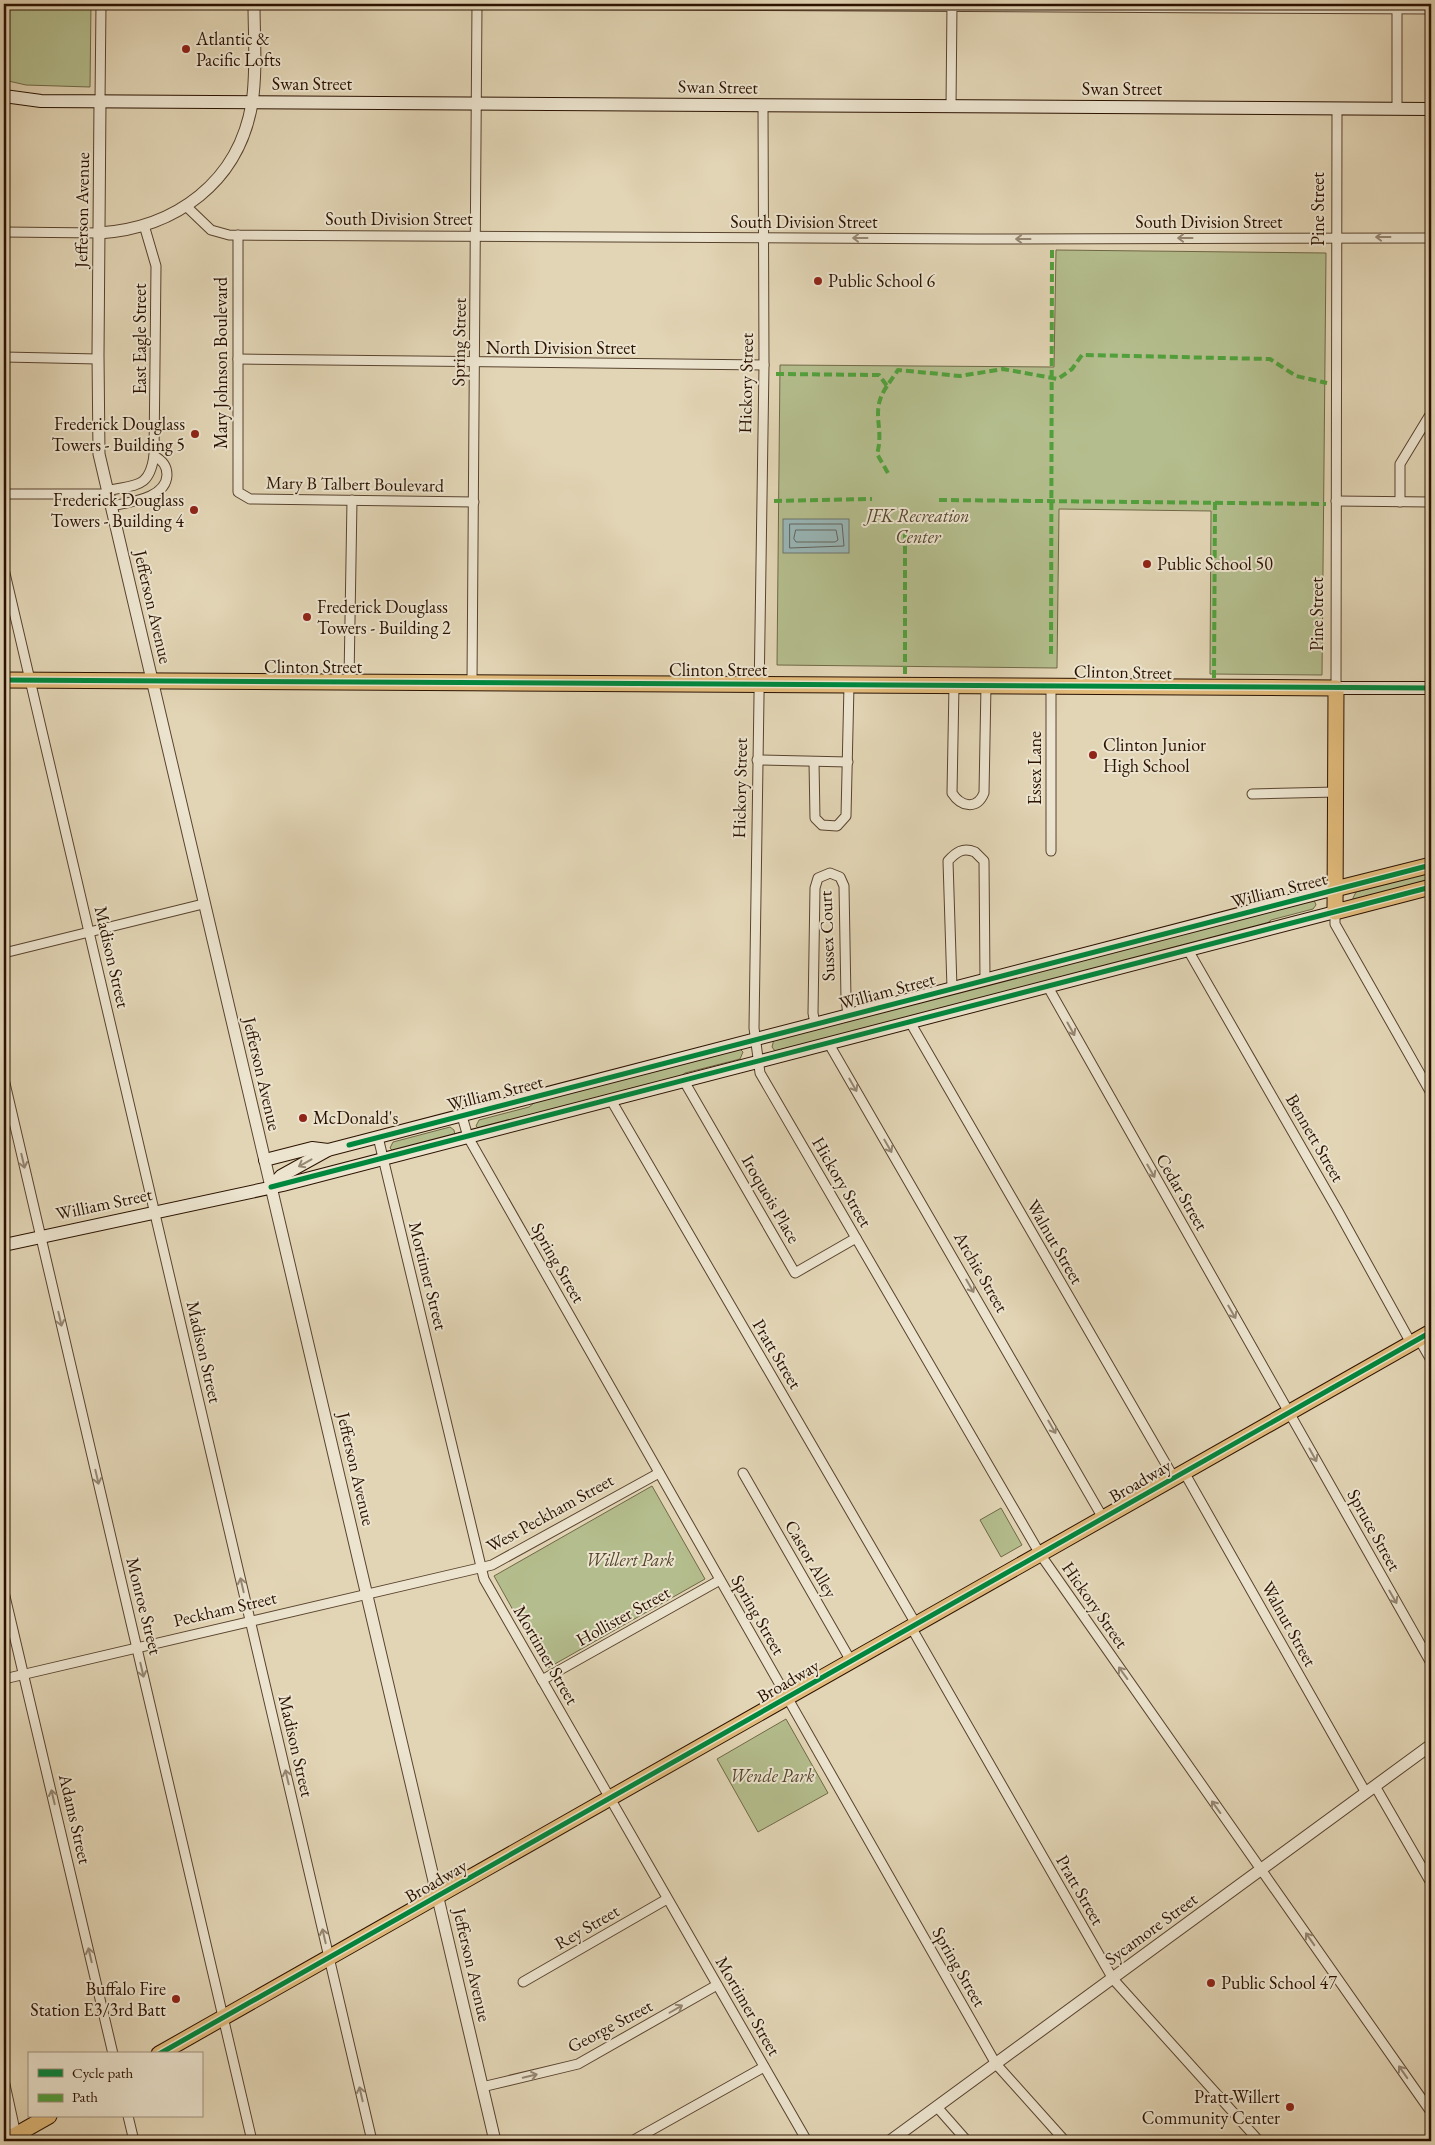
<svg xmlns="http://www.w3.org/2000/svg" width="1435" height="2145" viewBox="0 0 1435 2145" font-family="'EB Garamond',serif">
<rect width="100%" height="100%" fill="#e2d5b5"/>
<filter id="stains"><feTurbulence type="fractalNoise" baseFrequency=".004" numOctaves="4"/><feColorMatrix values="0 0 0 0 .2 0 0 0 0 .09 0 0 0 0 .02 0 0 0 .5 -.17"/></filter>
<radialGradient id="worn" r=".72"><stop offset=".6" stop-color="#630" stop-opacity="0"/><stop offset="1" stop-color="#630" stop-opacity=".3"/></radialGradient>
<g fill="#b4bd8d" stroke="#706847">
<polygon points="4,4 91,4 90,87 26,85 4,80"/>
<polygon points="1056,250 1326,253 1322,675 1210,674 1211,511 1059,509 1057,668 777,665 780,365 1054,367"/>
<polygon points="1431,868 1431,883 1353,900 1353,898 1356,892 1405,879 1415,872"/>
<polygon points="1314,900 1316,905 1313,909 1271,920 1262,928 775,1051 772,1047 774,1039"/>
<polygon points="740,1049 743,1052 740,1059 685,1073 676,1080 480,1130 476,1126 479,1120 529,1107 539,1099"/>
<polygon points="450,1127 454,1130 455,1135 394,1152 390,1148 393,1142"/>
<polygon points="652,1486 705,1579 546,1669 494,1576"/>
<polygon points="1001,1508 1022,1545 1001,1557 980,1520"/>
<polygon points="786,1719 828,1793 758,1832 717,1759"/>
</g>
<rect fill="#98b6b7" stroke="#6c746e" x="783" y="519" width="66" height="34"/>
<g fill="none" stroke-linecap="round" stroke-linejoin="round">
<g stroke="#62645c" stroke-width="1">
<polygon points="790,524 842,524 844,546 790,548"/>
<polygon points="796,530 836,530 838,540 835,542 796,542 794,539"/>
</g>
<g stroke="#59432e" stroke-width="11">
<g id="minor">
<polyline points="478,4 1431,9"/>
<polyline points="100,101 101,4"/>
<polyline points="763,105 764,365 754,1028 760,1073 1040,1554 1431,2112"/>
<polyline points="951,106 952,4"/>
<polyline points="1397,109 1397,4"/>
<polyline points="187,207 211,230 229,235 976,239 1431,238"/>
<polyline points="4,232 99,233"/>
<polyline points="238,235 238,492 250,499 474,502"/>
<polyline points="4,357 98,359"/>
<polyline points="238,359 764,365"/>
<path d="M107,491C136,484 149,489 154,456L156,266L144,225"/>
<polyline points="4,494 108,494"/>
<polyline points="1336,501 1431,502"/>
<polyline points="1400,502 1400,464 1431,413"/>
<path d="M111,506C129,502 166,499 167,475C167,465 162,460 154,456"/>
<polyline points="4,569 372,2141"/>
<polyline points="349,680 352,500"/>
<polyline points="472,681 477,4"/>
<path d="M954,685L952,793C961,807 977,810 984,793L986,685"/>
<polyline points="1336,688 1337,108"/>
<polyline points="757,760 848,762"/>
<polyline points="814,762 815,818 822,825 837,826 846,816 849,685"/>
<polyline points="1252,794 1336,792"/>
<polyline points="1051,851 1051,684"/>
<polyline points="1335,912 1335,924 1431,1093"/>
<polyline points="1188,950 1338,1211 1411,1343"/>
<polyline points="4,953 203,904"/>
<polyline points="1048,987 1431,1663"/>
<path d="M952,988L948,861C956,852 963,847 975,852L984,861L985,980"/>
<polyline points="910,1022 1174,1478"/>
<polyline points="815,1024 813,1013 815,888 818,878 830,873 840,877 844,886 846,999 848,1015"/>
<polyline points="829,1044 1103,1518"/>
<polyline points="4,1079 252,2141"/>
<polyline points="684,1081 795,1273 856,1238"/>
<polyline points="611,1100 916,1624"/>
<polyline points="462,1116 468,1137 996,2064 1065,2141"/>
<polyline points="378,1137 484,1579 807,2141"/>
<polyline points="1419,1339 1431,1360"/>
<polyline points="1184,1472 1366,1793"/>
<polyline points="743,1473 851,1661"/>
<polyline points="4,1592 113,2054"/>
<polyline points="911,1627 1113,1979 1259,2141"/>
<polyline points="4,1679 492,1565 659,1473"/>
<polyline points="542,1680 720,1580"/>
<polyline points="1375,1786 1431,1883"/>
<polyline points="523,1982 667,1899"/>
<polyline points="4,2080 16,2135"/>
<polyline points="482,2087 578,2064 717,1985"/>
<polyline points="937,2107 967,2141"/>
<polyline points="128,2116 134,2141"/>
<polyline points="632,2141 764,2067"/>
</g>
</g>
<g stroke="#59432e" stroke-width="13">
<g id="tertiary">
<polyline points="100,101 98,355 99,454 495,2141"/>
<path d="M99,233C176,228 239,182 252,103C257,71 254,36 254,4"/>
<polyline points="890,2141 1431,1745"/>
</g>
</g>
<g stroke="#2b1201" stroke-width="14">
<g id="secondary">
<polyline points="4,96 41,101 1431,109"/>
<polyline points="1336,688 1431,688"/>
<polyline points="265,1160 312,1148 328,1150"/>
<polyline points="271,1187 281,1176 328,1150 1335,889"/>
<polyline points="4,1245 283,1185 1335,912"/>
</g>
</g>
<g stroke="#2b1201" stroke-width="17">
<g id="primary">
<polyline points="4,680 1336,688 1335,912 1431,887"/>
<polyline points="1335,889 1431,865"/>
<polyline points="159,2054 1431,1332"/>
<polyline points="5,2141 49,2116"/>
</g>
</g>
<use href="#minor" stroke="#ece4cf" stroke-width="9"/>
<use href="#tertiary" stroke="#ece4cf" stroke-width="11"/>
<use href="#secondary" stroke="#ece4cf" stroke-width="12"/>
<use href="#primary" stroke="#e1ba7a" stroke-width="15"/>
<g stroke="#51a03c" stroke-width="4" stroke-dasharray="8 4" stroke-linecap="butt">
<polyline points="776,374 879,375 887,386 898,370 960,376 1003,369 1058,379 1072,369 1082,355 1270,359 1296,376 1327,383"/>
<path d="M887,386C869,412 885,427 877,454L888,473"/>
<polyline points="939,500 1326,504"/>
<polyline points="774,501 872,499"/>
<polyline points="905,534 905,674"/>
<polyline points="1051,654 1052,249"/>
<polyline points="1214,678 1215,501"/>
</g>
<g stroke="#ece4cf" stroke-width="8">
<g id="cycleway">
<polyline points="4,680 1431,688"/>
<polyline points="349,1145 1431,865"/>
<polyline points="271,1187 1431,887"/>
<polyline points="159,2054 1431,1332"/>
</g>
</g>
<use href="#cycleway" stroke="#00873e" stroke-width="5"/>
</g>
<defs><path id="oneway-shaft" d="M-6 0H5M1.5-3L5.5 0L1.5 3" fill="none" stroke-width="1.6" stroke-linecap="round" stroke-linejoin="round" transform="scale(1.25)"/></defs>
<g stroke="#958672">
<use href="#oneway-shaft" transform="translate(1383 237) rotate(-180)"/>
<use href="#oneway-shaft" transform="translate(860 238) rotate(-180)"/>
<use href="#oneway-shaft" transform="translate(1185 238) rotate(180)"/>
<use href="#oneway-shaft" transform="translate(1023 239) rotate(180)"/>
<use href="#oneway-shaft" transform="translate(1071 1029) rotate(61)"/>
<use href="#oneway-shaft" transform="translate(853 1085) rotate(60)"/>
<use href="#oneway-shaft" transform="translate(888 1146) rotate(60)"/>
<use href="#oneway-shaft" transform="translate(23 1161) rotate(77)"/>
<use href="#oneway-shaft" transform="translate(305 1163) rotate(151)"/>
<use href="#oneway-shaft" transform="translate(1151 1171) rotate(60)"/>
<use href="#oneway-shaft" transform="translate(970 1286) rotate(60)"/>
<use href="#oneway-shaft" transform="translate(1232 1312) rotate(60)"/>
<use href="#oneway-shaft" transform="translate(60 1319) rotate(77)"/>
<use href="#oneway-shaft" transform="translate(1052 1427) rotate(60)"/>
<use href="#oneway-shaft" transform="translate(1313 1455) rotate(61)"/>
<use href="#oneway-shaft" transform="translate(97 1477) rotate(77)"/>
<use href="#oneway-shaft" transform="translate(242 1585) rotate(-103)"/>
<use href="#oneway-shaft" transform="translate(1393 1597) rotate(60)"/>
<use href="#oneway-shaft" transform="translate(142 1670) rotate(77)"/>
<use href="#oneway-shaft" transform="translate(1123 1673) rotate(-126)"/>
<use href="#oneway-shaft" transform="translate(287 1777) rotate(-103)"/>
<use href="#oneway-shaft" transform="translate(53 1797) rotate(-103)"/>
<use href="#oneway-shaft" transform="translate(1216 1807) rotate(-126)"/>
<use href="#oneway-shaft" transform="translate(324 1936) rotate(-103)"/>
<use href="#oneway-shaft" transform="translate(1310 1939) rotate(-125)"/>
<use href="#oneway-shaft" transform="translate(90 1955) rotate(-103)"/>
<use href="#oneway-shaft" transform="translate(676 2009) rotate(-30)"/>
<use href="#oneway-shaft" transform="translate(1403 2072) rotate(-125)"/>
<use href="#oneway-shaft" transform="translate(530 2076) rotate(-13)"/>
<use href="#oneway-shaft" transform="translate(361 2094) rotate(-103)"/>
</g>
<g fill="#8f2418" stroke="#ece4cf" stroke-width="2">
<circle cx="186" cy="49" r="5"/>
<circle cx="818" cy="281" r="5"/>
<circle cx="195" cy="434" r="5"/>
<circle cx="194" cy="510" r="5"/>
<circle cx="1147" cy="564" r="5"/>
<circle cx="307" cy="617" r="5"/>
<circle cx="1093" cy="755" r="5"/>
<circle cx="303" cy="1118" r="5"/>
<circle cx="1211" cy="1983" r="5"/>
<circle cx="176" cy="1999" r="5"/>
<circle cx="1290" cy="2107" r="5"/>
</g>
<g text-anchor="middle" stroke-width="4" stroke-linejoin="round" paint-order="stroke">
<g font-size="18" fill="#2b1201" stroke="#ece4cf" text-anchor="start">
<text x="196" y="45">Atlantic &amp;<tspan x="196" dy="21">Pacific Lofts</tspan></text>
<text x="828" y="287">Public School 6</text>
<text x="185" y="430" text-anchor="end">Frederick Douglass<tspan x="185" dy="21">Towers - Building 5</tspan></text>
<text x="184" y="506" text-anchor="end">Frederick Douglass<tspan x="184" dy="21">Towers - Building 4</tspan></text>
<text x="1157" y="570">Public School 50</text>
<text x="317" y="613">Frederick Douglass<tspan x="317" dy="21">Towers - Building 2</tspan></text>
<text x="1103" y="751">Clinton Junior<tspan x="1103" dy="21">High School</tspan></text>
<text x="313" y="1124">McDonald's</text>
<text x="1221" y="1989">Public School 47</text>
<text x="166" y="1995" text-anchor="end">Buffalo Fire<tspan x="166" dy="21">Station E3/3rd Batt</tspan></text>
<text x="1280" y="2103" text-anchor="end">Pratt-Willert<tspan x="1280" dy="21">Community Center</tspan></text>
</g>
<g font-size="18" fill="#2b1201" stroke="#ece4cf">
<text x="312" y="90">Swan Street</text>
<text transform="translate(718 87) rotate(1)" y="6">Swan Street</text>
<text x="1122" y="95">Swan Street</text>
<text transform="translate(1318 209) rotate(-90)" y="6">Pine Street</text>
<text transform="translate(82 210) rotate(-89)" y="6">Jefferson Avenue</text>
<text x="399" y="225">South Division Street</text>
<text x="804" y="228">South Division Street</text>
<text x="1209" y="228">South Division Street</text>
<text transform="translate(140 339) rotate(-90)" y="6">East Eagle Street</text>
<text transform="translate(459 342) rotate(-89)" y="6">Spring Street</text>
<text x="561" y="354">North Division Street</text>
<text transform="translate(221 363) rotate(-90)" y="6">Mary Johnson Boulevard</text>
<text transform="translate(746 383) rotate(-89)" y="6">Hickory Street</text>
<text transform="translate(355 484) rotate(1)" y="6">Mary B Talbert Boulevard</text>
<text transform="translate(153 607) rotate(77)" y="6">Jefferson Avenue</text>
<text transform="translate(1317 614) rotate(-90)" y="6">Pine Street</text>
<text x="313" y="673">Clinton Street</text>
<text x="718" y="676">Clinton Street</text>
<text transform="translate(1123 672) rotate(1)" y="6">Clinton Street</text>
<text transform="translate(1035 768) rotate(-90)" y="6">Essex Lane</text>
<text transform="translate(740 788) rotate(-89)" y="6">Hickory Street</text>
<text transform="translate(1279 890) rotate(-14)" y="6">William Street</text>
<text transform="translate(827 936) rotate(-92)" y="6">Sussex Court</text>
<text transform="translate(112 957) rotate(77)" y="6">Madison Street</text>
<text transform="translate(887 991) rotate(-15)" y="6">William Street</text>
<text transform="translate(262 1074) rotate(77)" y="6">Jefferson Avenue</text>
<text transform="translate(495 1093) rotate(-14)" y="6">William Street</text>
<text transform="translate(1315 1138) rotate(60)" y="6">Bennett Street</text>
<text transform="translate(842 1182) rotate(60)" y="6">Hickory Street</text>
<text transform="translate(1182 1192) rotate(60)" y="6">Cedar Street</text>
<text transform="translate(771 1199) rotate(60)" y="6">Iroquois Place</text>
<text transform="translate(104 1204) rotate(-12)" y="6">William Street</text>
<text transform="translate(1055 1242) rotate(60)" y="6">Walnut Street</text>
<text transform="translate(558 1263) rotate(60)" y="6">Spring Street</text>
<text transform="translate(981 1272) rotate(60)" y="6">Archie Street</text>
<text transform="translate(428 1276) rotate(76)" y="6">Mortimer Street</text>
<text transform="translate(204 1352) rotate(77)" y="6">Madison Street</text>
<text transform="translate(777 1354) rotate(59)" y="6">Pratt Street</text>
<text transform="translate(356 1469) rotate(77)" y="6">Jefferson Avenue</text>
<text transform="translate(1140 1481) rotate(-30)" y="6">Broadway</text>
<text transform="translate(550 1513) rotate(-29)" y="6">West Peckham Street</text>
<text transform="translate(1374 1530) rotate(61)" y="6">Spruce Street</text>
<text transform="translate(811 1559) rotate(60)" y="6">Castor Alley</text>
<text transform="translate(1095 1605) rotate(55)" y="6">Hickory Street</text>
<text transform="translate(144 1606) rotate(76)" y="6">Monroe Street</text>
<text transform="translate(225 1609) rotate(-13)" y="6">Peckham Street</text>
<text transform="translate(758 1615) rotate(60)" y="6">Spring Street</text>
<text transform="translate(623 1616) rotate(-29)" y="6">Hollister Street</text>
<text transform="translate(1289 1624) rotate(61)" y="6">Walnut Street</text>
<text transform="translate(546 1655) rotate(60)" y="6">Mortimer Street</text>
<text transform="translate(788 1681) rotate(-30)" y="6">Broadway</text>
<text transform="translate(296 1746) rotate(77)" y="6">Madison Street</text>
<text transform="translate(75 1819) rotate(77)" y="6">Adams Street</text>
<text transform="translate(436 1881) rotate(-30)" y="6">Broadway</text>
<text transform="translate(1080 1890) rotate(60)" y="6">Pratt Street</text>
<text transform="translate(587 1927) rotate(-30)" y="6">Rey Street</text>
<text transform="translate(1151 1929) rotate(-36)" y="6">Sycamore Street</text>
<text transform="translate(472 1965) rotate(77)" y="6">Jefferson Avenue</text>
<text transform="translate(959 1967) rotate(60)" y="6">Spring Street</text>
<text transform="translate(748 2006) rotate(60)" y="6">Mortimer Street</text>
<text transform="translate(610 2026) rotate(-28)" y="6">George Street</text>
</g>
<g font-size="18" font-style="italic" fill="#54452b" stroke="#ece4cf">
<text x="918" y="522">JFK Recreation<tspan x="918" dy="21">Center</tspan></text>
<text x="630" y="1566">Willert Park</text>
<text x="772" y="1782">Wende Park</text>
</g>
</g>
<rect width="1435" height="2145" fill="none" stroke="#e2d5b5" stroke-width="20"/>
<rect x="5" y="5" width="1425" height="2135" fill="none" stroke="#2b1201" stroke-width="2.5"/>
<rect x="10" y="10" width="1415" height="2125" fill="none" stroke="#2b1201"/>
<rect x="28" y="2052" width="175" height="65" fill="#ece4cf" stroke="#9f907d"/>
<rect x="38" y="2069" width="25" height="8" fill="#00873e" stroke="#9f907d"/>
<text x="72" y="2078" font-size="15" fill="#2b1201">Cycle path</text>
<rect x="38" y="2094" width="25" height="8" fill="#51a03c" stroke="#9f907d"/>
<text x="72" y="2102" font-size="15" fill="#2b1201">Path</text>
<rect width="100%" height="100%" filter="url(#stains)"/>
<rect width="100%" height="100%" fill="url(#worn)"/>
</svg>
